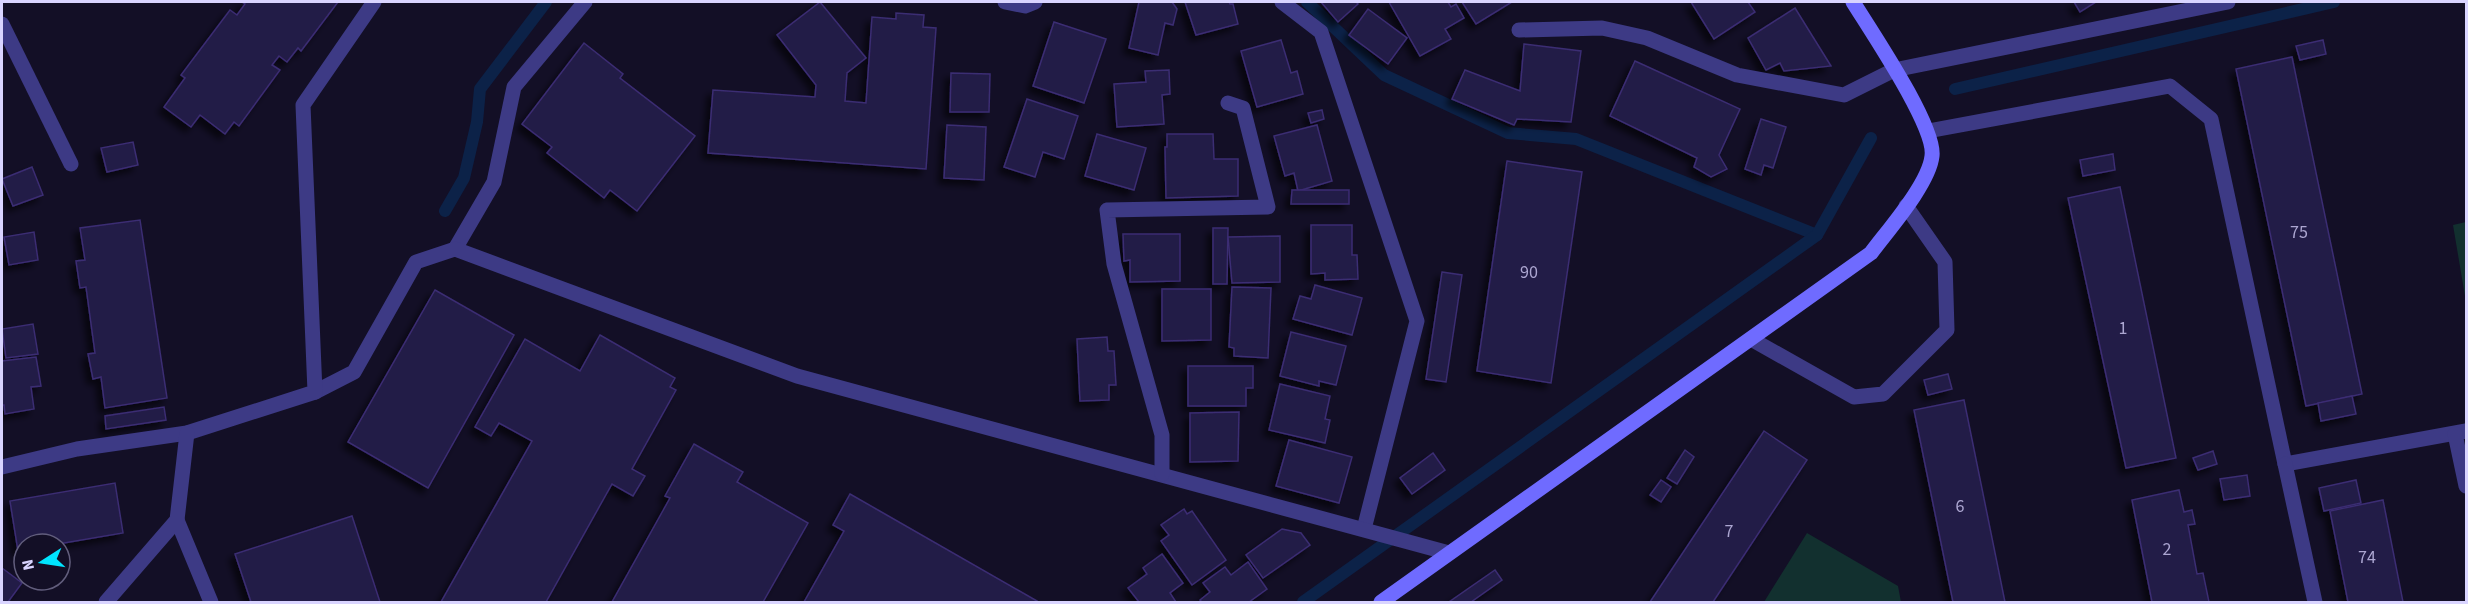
<svg xmlns="http://www.w3.org/2000/svg" width="2468" height="604" viewBox="0 0 2468 604" font-family="'Source Sans 3',sans-serif">
<defs>
<filter id="shadow"><feDropShadow dx="-5.5" dy="5.5" stdDeviation="3" flood-color="#0009"/></filter>
</defs>
<rect width="100%" height="100%" fill="#130f26"/>
<g fill="#12302f">
<polygon points="2466,222 2466,302 2453,225"/>
<polygon points="1807,533 1898,586 1901,602 1764,602"/>
</g>
<g fill="none" stroke-linecap="round" stroke-linejoin="round">
<g stroke="#0c2248" stroke-width="12">
<polyline points="1307,2 1384,75 1508,133 1576,139 1817,235"/>
<polyline points="1955,89 2334,2"/>
<polyline points="445,211 464,178 477,122 480,89 546,2"/>
<polyline points="1303,602 1817,235 1871,138"/>
</g>
</g>
<g fill="#241b47" stroke="#3b2d73" stroke-width="1.5" filter="url(#shadow)">
<polygon points="242,2 338,2 301,51 298,48 287,62 279,56 272,65 280,70 239,126 234,122 225,134 200,115 191,127 164,107 185,78 181,75 230,10 237,15 245,4"/>
<polygon points="820,2 866,58 847,73 845,101 866,103 872,17 896,19 896,13 924,15 923,27 936,28 926,169 708,153 713,90 815,97 816,85 777,35"/>
<polygon points="1139,2 1172,2 1177,9 1173,25 1165,23 1158,55 1129,48"/>
<polygon points="1185,2 1229,2 1230,4 1233,4 1238,24 1196,35"/>
<polygon points="1321,2 1356,2 1358,4 1338,22"/>
<polygon points="1389,2 1448,2 1451,7 1456,4 1464,18 1445,29 1451,39 1420,56"/>
<polygon points="1462,2 1512,2 1476,24"/>
<polygon points="1691,2 1748,2 1755,12 1714,39"/>
<polygon points="2074,2 2096,2 2080,12"/>
<polygon points="1795,8 1831,66 1784,71 1780,63 1766,70 1748,38"/>
<polygon points="1368,9 1407,38 1388,64 1349,35"/>
<polygon points="1054,22 1106,39 1084,103 1033,86"/>
<polygon points="1281,40 1291,73 1297,71 1303,94 1257,107 1241,51"/>
<polygon points="2323,40 2326,54 2300,60 2296,46"/>
<polygon points="584,43 623,74 620,78 695,136 637,211 610,190 604,198 547,153 552,147 522,124"/>
<polygon points="1524,44 1581,51 1571,122 1517,119 1514,125 1452,99 1465,70 1520,91"/>
<polygon points="2292,57 2362,394 2306,406 2236,69"/>
<polygon points="1635,61 1740,109 1719,155 1727,169 1711,177 1694,167 1697,158 1610,116"/>
<polygon points="1169,70 1170,94 1162,95 1164,124 1117,127 1114,84 1146,82 1145,71"/>
<polygon points="951,73 990,74 989,112 950,112"/>
<polygon points="1027,99 1078,116 1064,159 1043,152 1035,177 1004,167"/>
<polygon points="1322,110 1324,119 1311,123 1308,113"/>
<polygon points="1761,119 1786,127 1773,168 1764,165 1761,175 1745,169"/>
<polygon points="947,125 986,127 984,180 944,178"/>
<polygon points="1317,125 1332,181 1298,191 1294,173 1285,176 1274,136"/>
<polygon points="1097,134 1146,148 1134,190 1085,176"/>
<polygon points="1167,134 1213,134 1214,159 1238,159 1238,196 1166,198 1165,147 1167,147"/>
<polygon points="133,142 138,165 107,172 101,148"/>
<polygon points="2113,154 2115,170 2083,176 2080,160"/>
<polygon points="1507,161 1582,172 1551,383 1477,371"/>
<polygon points="32,167 43,195 13,206 2,179"/>
<polygon points="2120,187 2176,458 2126,468 2068,198"/>
<polygon points="1292,190 1349,190 1349,204 1291,204"/>
<polygon points="140,220 167,398 105,408 101,377 93,379 88,354 95,353 86,287 80,288 76,261 85,260 80,228"/>
<polygon points="1311,225 1352,225 1352,255 1357,255 1358,279 1325,280 1325,273 1311,274"/>
<polygon points="1213,228 1228,228 1227,284 1213,284"/>
<polygon points="34,232 38,260 9,265 4,237"/>
<polygon points="1123,234 1180,234 1180,281 1130,282 1130,260 1124,261"/>
<polygon points="1280,236 1280,282 1232,283 1228,237"/>
<polygon points="1442,272 1462,275 1446,382 1426,379"/>
<polygon points="1315,285 1362,298 1352,335 1293,319 1300,296 1311,299"/>
<polygon points="1232,287 1271,288 1268,358 1234,356 1234,348 1229,347"/>
<polygon points="1162,289 1211,289 1211,340 1162,341"/>
<polygon points="435,290 514,335 428,488 348,442"/>
<polygon points="33,324 38,354 6,358 2,329"/>
<polygon points="1291,332 1346,346 1336,385 1319,381 1319,386 1280,376"/>
<polygon points="600,335 675,378 670,387 676,390 632,469 645,476 633,496 612,484 546,602 441,602 532,441 499,423 491,436 475,427 525,339 580,371"/>
<polygon points="1107,337 1108,351 1114,351 1116,385 1109,385 1109,400 1080,401 1077,339"/>
<polygon points="36,357 41,386 31,387 34,409 5,414 4,405 2,405 2,361"/>
<polygon points="1188,366 1253,366 1253,388 1246,388 1246,406 1188,406"/>
<polygon points="1948,374 1952,389 1928,395 1924,380"/>
<polygon points="1280,384 1330,396 1325,419 1330,420 1325,443 1269,430"/>
<polygon points="2352,396 2356,414 2321,421 2318,403"/>
<polygon points="1964,400 2005,602 1953,602 1914,410"/>
<polygon points="164,407 166,420 106,429 105,416"/>
<polygon points="1239,412 1238,461 1190,462 1190,413"/>
<polygon points="1764,431 1807,460 1713,602 1650,602"/>
<polygon points="1289,440 1352,457 1339,503 1276,486"/>
<polygon points="694,444 743,472 737,482 808,523 763,602 612,602 670,498 665,496"/>
<polygon points="1685,450 1694,457 1677,484 1667,478"/>
<polygon points="2213,451 2217,464 2198,470 2193,458"/>
<polygon points="1433,453 1445,470 1412,494 1400,478"/>
<polygon points="2247,475 2250,496 2224,500 2220,479"/>
<polygon points="1661,480 1671,487 1661,502 1650,495"/>
<polygon points="2356,480 2361,503 2324,511 2319,488"/>
<polygon points="115,483 123,533 58,544 24,544 24,550 18,551 10,501"/>
<polygon points="2179,490 2184,512 2192,510 2195,524 2188,525 2197,574 2203,573 2209,602 2152,602 2132,500"/>
<polygon points="850,494 1037,601 1036,602 804,602 844,531 833,525"/>
<polygon points="2383,500 2403,602 2348,602 2330,511"/>
<polygon points="1184,509 1187,514 1192,511 1226,560 1192,585 1161,541 1169,535 1161,525"/>
<polygon points="352,516 380,602 251,602 235,554"/>
<polygon points="1282,529 1301,533 1310,545 1263,578 1246,555"/>
<polygon points="1162,554 1183,583 1170,593 1176,602 1139,602 1128,588 1147,574 1143,568"/>
<polygon points="1248,562 1267,589 1249,602 1202,602 1200,600 1210,592 1203,583 1225,567 1231,575"/>
<polygon points="2,568 22,583 8,602 2,602"/>
<polygon points="1495,570 1502,580 1471,602 1449,602"/>
</g>
<g fill="none" stroke-linecap="round" stroke-linejoin="round">
<g stroke="#3d3a85" stroke-width="15">
<polyline points="1519,30 1602,28 1647,38 1737,75 1844,95 1894,70"/>
<polyline points="1928,131 2170,86 2211,119 2285,464 2466,431"/>
<polyline points="1751,339 1854,397 1883,394 1947,330 1945,262 1906,206"/>
<polyline points="2455,434 2466,486"/>
<polyline points="2285,464 2315,602"/>
</g>
<g stroke="#3d3a85" stroke-width="15">
<polyline points="1005,2 1025,6 1035,2"/>
<polyline points="1282,2 1321,32 1417,321 1364,529"/>
<polyline points="2,24 71,164"/>
<polyline points="1894,70 2228,2"/>
<polyline points="455,249 494,182 514,87 585,2"/>
<polyline points="315,392 354,372 416,262 455,249 797,376 1449,553"/>
<polyline points="2,467 77,449 187,433 315,392 303,105 374,2"/>
<polyline points="1162,474 1162,435 1114,264 1107,210 1268,207 1243,108 1228,103"/>
<polyline points="177,520 211,602"/>
<polyline points="106,602 177,520 187,433"/>
</g>
<path stroke="#6f6bff" stroke-width="15" d="M1381,602L1871,253C1888,230 1929,184 1932,156C1936,127 1871,31 1853,2"/>
</g>
<g text-anchor="middle" stroke-width="6" stroke-linejoin="round" paint-order="stroke">
<g font-size="18" fill="#aca6d1">
<text x="2299" y="238">75</text>
<text x="1529" y="278">90</text>
<text x="2123" y="334">1</text>
<text x="1960" y="512">6</text>
<text x="1729" y="537">7</text>
<text x="2167" y="555">2</text>
<text x="2367" y="563">74</text>
</g>
</g>
<rect width="2468" height="604" fill="none" stroke="#d9d4ff" stroke-width="6"/>
<g transform="translate(42 562) rotate(258)"><circle r="28" fill="#130f26" stroke="#625e7d" stroke-width="1.5"/>
<path d="M0-4.5L10 22L0 15L-10 22Z" fill="#00e5ff"/>
<text y="-9" font-size="16" font-weight="bold" text-anchor="middle" fill="#d9d4ff">N</text>
</g>
</svg>
